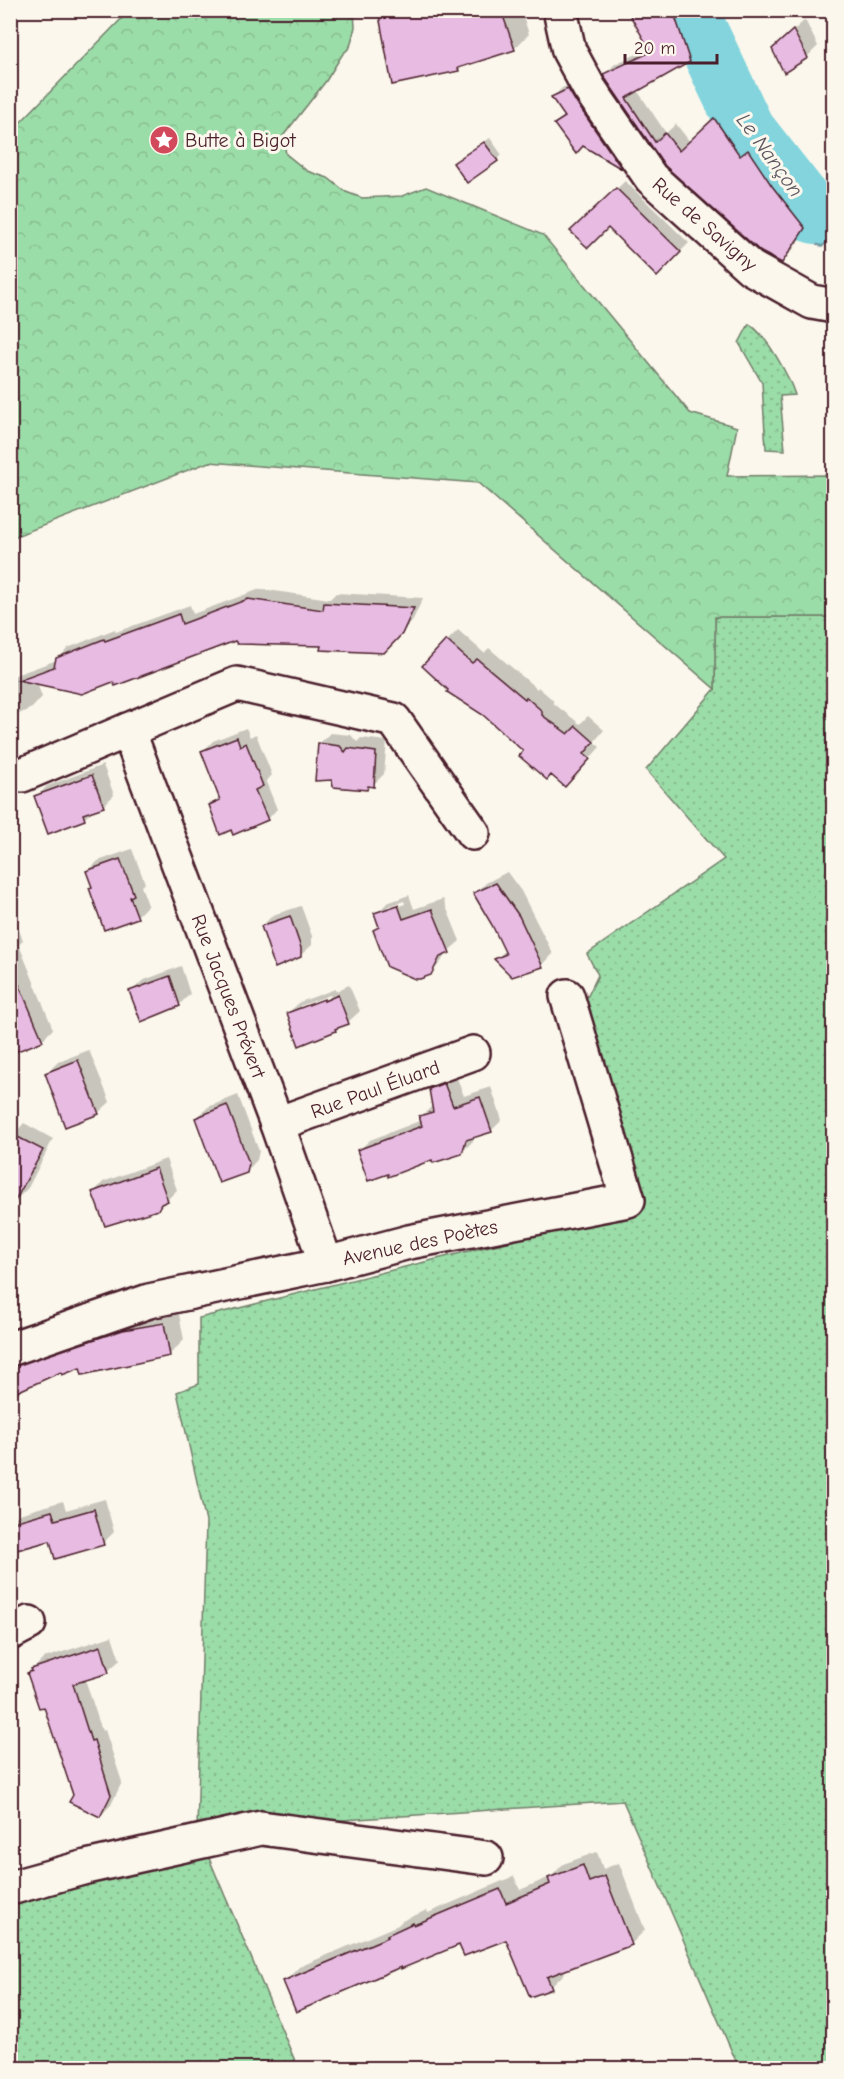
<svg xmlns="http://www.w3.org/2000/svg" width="844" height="2079" viewBox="0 0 844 2079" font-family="'Comic Neue',sans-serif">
<defs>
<pattern id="grass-dots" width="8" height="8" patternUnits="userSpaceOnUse" patternTransform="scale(1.5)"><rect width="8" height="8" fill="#9bdda8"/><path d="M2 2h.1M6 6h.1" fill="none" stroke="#87bd91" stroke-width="1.8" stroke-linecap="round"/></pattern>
<pattern id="forest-crowns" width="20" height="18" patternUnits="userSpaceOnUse" patternTransform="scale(1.5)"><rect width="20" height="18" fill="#9bdda8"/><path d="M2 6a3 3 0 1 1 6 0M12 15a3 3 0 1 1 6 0" fill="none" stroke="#87bd91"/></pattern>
<pattern id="water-waves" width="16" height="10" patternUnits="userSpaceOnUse" patternTransform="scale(1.5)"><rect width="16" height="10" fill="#83d4dd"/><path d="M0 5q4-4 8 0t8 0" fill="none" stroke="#73b6be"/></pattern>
</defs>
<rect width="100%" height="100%" fill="#fbf7ec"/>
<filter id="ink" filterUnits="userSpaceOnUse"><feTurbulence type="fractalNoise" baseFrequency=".0167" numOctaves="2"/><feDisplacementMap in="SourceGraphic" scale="12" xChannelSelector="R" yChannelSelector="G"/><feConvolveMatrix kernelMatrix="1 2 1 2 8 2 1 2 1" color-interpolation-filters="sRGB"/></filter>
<g filter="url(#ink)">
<g fill="url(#grass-dots)" stroke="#727e6a" stroke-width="1.5">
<path d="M749,324C766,334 789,376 795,395L780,396L785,450L766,449L762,383L739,343Z"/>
<polygon points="715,617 833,617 833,2068 739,2068 623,1801 197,1830 298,2068 11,2068 11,1886 197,1830 206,1522 177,1392 199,1384 199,1318 473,1250 637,1212 580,1012 598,975 587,954 724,859 646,770 715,689"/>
</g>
<polygon fill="url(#forest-crowns)" stroke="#727e6a" stroke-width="1.5" points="130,10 354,11 355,27 350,47 342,55 326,81 283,136 286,154 307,171 328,178 346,192 362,198 402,196 426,187 543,235 690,413 737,427 727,476 833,475 833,617 715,617 715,689 478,483 209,462 11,538 11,132"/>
<g fill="url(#water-waves)" stroke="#6c8c96" stroke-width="1.5">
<polygon points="673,11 696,11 699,25 745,94 722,111 690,62"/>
<polygon points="748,100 824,207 833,202 833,236 822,247 800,234 806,228 773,188 726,117"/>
</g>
<g fill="#0003" fill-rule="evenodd">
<polygon points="380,10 521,10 529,34 514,49 463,65 458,70"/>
<polygon points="581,10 603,10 582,17"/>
<polygon points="628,10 686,10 699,50 689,60 637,90 666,133 676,124 690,142 725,110 751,147 759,141 782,176 814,218 792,251 782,261 666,165 605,74 615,64 650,48"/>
<polygon points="805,20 818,46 807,57 785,38"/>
<polygon points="578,81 630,158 622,167 584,144 556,124 565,115 553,97 562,88"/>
<polygon points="490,138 502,155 497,160 455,163"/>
<polygon points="625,181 689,243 657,275 608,226 581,223"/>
<polygon points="260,589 330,599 336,593 423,598 412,622 383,652 322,645 236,639 114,680 37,683 42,697 32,708 10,718 10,677 57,660 68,648 115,629 116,632 190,605 193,614"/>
<polygon points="458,630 484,653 489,648 537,689 538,687 553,700 553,703 580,724 588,716 604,730 594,742 600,747 576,774 525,751 447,641"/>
<polygon points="246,728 250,737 256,734 272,775 266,782 277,809 268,819 233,833 211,806 220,796 203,751 213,741"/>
<polygon points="330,733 351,735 357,742 361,738 387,741 384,774 373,785 370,785 367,788 334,779 319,744"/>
<polygon points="103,765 114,795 103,806 94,809 84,819 36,797 47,786"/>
<polygon points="132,849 145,883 141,886 148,905 137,916 93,886 87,872 98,861"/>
<polygon points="507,872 521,891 553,954 542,965 496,959 506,950 475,894 486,883"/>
<path d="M409,895L414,909L443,899L460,941L446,953L441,962L430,974L375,930L380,925L376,914L387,903ZM404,901L405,904L387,910V907Z"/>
<polygon points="301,906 312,936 312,945 300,956 262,926 273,915"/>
<polygon points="10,908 23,940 19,945 53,1029 42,1040 10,1052"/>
<polygon points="181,966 190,994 179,1005 131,992 142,981"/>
<path d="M349,985L360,1011L348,1022L335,1030L300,1044L288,1013L300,1002L335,989L336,991ZM330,995L331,997L300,1010V1006Z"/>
<polygon points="89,1050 110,1102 98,1113 47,1073 58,1062"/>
<polygon points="455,1073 464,1096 491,1087 502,1120 491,1131 474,1136 473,1141 461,1153 433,1158 358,1151 370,1140 422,1120 421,1117 432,1106 431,1089 442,1078"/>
<polygon points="238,1095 259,1151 257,1160 246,1172 197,1118 208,1107"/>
<polygon points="24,1123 53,1139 28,1188 17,1199 10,1195 10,1139"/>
<polygon points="166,1159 177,1190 158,1209 94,1192 103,1182"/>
<polygon points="178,1309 184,1340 170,1354 61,1371 10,1388 10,1359"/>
<polygon points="10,1427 20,1450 10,1459"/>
<polygon points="105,1499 114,1532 103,1543 51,1539 10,1531 10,1522 19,1514 63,1501 66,1510"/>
<polygon points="10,1550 15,1563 10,1568"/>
<polygon points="112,1636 120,1660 108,1671 85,1679 102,1731 105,1730 122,1782 111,1805 100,1816 75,1796 45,1705 29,1673 44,1658"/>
<polygon points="597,1852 603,1869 619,1863 645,1930 631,1944 563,1969 565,1973 551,1987 507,1938 460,1943 401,1965 285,1981 299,1967 398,1925 402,1921 427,1910 428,1913 514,1876 520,1890 552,1876 563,1864"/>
</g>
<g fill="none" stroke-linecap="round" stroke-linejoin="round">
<g stroke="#616772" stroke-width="1.5">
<polyline points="679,10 696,59 722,99 725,101 735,94 735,91 694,28 690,10"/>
<polyline points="834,209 826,213 819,210 749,111 745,110 736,117 736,121 778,184 810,224 812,234 821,239 828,233 834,232"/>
</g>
<polyline stroke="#83d4dd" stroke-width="56" points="690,10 746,128 815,216 834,211"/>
</g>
<g fill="#e8bce2" stroke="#4a1f2b" stroke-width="1.5">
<polygon points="378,10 501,10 515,50 458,68 459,71 392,85"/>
<polygon points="627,10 673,10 690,62 626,98 655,142 665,133 679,151 714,118 740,156 748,150 772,186 805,228 782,263 761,252 665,166 605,78 603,74 651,52"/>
<polygon points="793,30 808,58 784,73 772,49"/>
<polygon points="568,89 574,99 622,169 583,146 576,154 554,124 565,117 551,97"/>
<polygon points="484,142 498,161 467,183 453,163"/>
<polygon points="616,188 681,252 657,277 608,228 588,248 570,231"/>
<polygon points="248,599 323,610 324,603 414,608 402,634 384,653 320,650 321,646 237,644 235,641 115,686 113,682 82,694 18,680 54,667 56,658 104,639 105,641 179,614 182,624"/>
<polygon points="446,640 472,663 477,659 525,699 526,697 542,711 542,715 568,734 576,726 594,742 584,754 590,759 565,787 551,775 547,780 519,756 523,751 483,715 447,692 448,690 422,666"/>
<polygon points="237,737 240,746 246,743 263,786 255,790 268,820 233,835 231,830 220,835 209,805 220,800 201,751"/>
<polygon points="318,743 340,746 345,752 348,748 376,752 374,787 368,786 367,790 333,787 332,780 315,781"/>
<polygon points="92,775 104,807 83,814 85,820 48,834 34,796"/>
<polygon points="120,859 134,895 130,897 138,918 104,930 89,888 92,887 86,871"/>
<polygon points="496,883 519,916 543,967 512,977 494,959 506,954 492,925 473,893"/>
<polygon points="398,905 403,919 432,909 450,953 440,957 431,975 420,979 415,979 387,967 373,930 379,927 374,913"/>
<polygon points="290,916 301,948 301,957 275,968 261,926"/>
<polygon points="10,963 43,1041 10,1054"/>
<polygon points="170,976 180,1006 141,1022 129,991"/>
<polygon points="338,995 349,1024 335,1029 336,1031 299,1046 287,1013 324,999 324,1001"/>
<polygon points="78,1060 99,1114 65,1127 45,1073"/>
<polygon points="444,1083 453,1106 480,1097 492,1132 466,1140 462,1154 433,1163 432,1160 388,1177 388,1174 368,1181 357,1150 422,1126 419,1116 433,1112 429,1089"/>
<polygon points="227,1105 249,1163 247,1173 219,1183 195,1118"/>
<polygon points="10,1133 43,1150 10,1210"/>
<polygon points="156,1168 168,1201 161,1204 158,1210 105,1226 92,1192"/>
<polygon points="164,1323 170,1356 82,1375 80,1368 62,1375 61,1372 10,1395 10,1367 123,1330"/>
<polygon points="94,1509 104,1545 55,1559 50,1541 17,1550 10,1535 10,1523 52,1511 55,1520"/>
<polygon points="101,1646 109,1673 73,1684 91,1741 94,1740 111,1795 100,1817 69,1802 73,1795 44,1707 39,1708 27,1673 32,1671 31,1669"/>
<polygon points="583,1865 589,1882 605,1876 632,1945 547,1977 552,1989 530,1997 506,1940 464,1956 459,1945 401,1969 401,1967 296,2012 283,1981 388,1937 387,1935 413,1923 414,1925 500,1889 506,1903 550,1884 548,1878"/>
</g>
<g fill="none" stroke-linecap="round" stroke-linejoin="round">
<g stroke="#4a1f2b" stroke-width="38">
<g id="minor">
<polyline points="560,10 569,51 589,88 651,178 751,268 812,302 834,306"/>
<polyline points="22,775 128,730"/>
<polyline points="277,1124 473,1053"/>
<polyline points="326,1264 277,1124 128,730 237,684 394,720 473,833"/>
<polyline points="10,1349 149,1301 326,1264 409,1242 628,1200 567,996"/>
<polyline points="10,1633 29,1623"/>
<polyline points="10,1888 86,1867 261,1828 486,1858"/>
</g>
</g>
<use href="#minor" stroke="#fbf7ec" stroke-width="33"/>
</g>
</g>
<defs>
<g id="sight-disc" transform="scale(1.5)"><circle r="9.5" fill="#d1495b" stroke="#fbf7ec"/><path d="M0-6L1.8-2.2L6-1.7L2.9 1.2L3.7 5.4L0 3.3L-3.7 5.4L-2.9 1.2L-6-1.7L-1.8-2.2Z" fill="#fff"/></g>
</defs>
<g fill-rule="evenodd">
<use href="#sight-disc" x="164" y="140"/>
</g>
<g text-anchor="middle" stroke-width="6" stroke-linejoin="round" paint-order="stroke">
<g font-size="20" fill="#4a1f2b" stroke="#fbf7ec" text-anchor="start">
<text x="185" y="147">Butte à Bigot</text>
</g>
<g font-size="20" fill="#4a1f2b" stroke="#fbf7ec">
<text transform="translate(705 224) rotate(41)" y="7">Rue de Savigny</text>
<text transform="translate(229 996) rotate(69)" y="7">Rue Jacques Prévert</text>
<text transform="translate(375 1089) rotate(-20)" y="7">Rue Paul Éluard</text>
<text transform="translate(420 1242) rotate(-12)" y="7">Avenue des Poètes</text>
</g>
<g font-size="21" font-style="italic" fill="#5b5560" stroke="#fbf7ec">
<text transform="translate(770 155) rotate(54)" y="7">Le Nançon</text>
</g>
</g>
<rect width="844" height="2079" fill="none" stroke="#fbf7ec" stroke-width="36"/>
<rect x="18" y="18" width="808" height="2043" fill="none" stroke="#4a1f2b" stroke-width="2" filter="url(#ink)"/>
<path d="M625 54v9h92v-9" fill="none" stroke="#4a1f2b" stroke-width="3"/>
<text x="634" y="54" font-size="18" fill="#4a1f2b" stroke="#fbf7ec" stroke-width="4.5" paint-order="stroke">20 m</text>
</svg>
